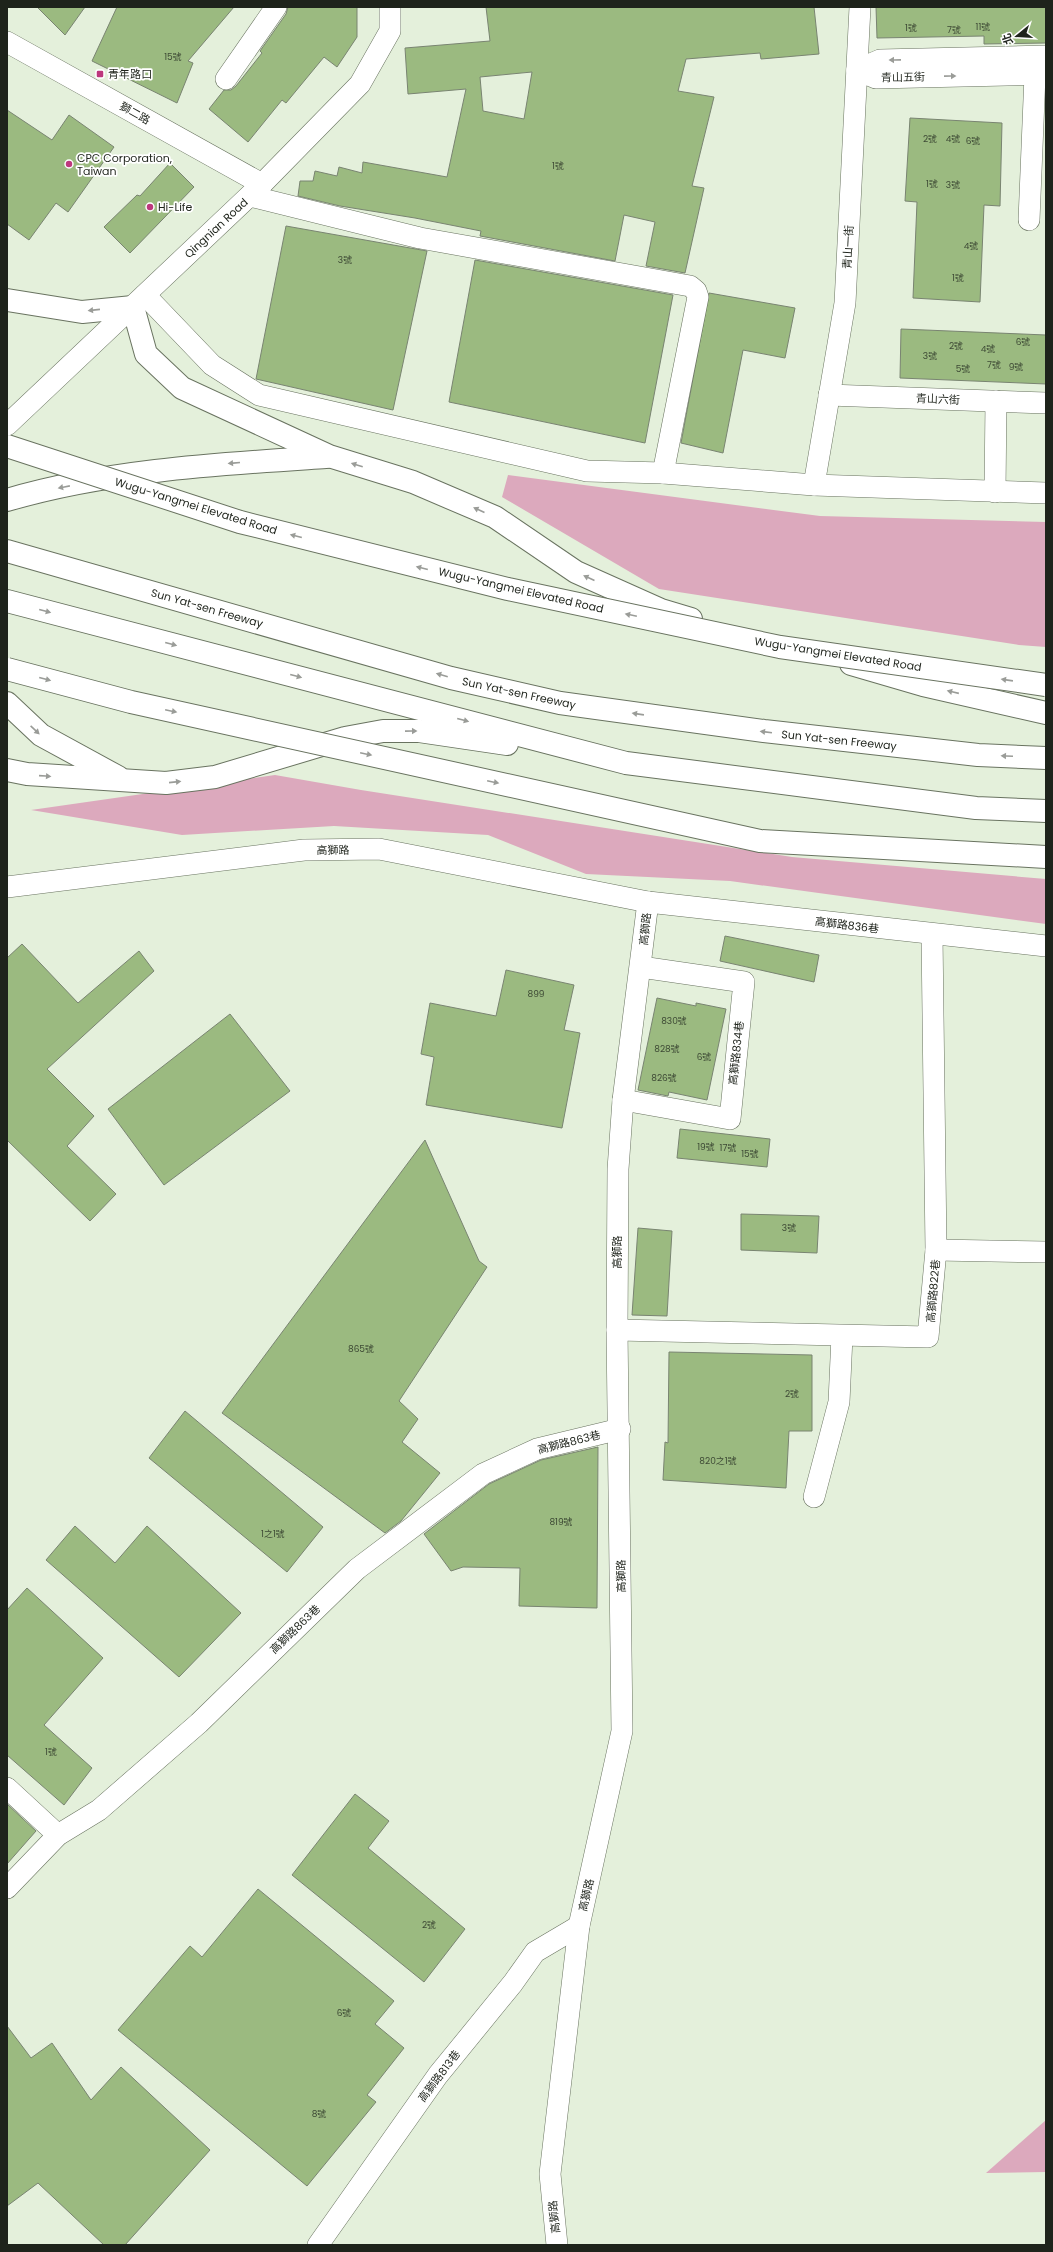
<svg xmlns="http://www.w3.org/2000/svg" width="1053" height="2252" viewBox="0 0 1053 2252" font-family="Poppins,'Noto Sans TC',sans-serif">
<rect width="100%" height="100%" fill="#e4f0db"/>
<g fill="#dca9bd">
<polygon points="508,475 820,516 1046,522 1046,647 1019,645 659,589 502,497"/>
<polygon points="275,775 361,790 792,857 1046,879 1046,924 730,881 586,874 488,835 334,826 182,835 31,810"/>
<polygon points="1046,2120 1046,2172 986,2173"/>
</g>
<g fill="#9bba80" stroke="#798471" fill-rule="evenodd">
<polygon points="37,7 85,7 65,35"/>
<polygon points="117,7 234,7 188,61 193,63 177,103 92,61"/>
<polygon points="288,7 357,7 357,37 337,67 324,57 286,103 282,100 248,142 209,109 224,90 231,90 236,86 262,53 260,51 286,14"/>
<path d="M486,7H814L819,54L761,59L760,53L686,59L678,91L714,97L692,186L704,188L685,273L646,266L655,222L624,215L615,261L480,236L481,231L415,218L340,206L298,196L300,181H313L315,171L337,176L339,167L362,173L363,162L447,177L466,89L408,94L405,48L490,41ZM532,72L524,119L483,111L480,77Z"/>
<polygon points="876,7 1046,7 1046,43 984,44 984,36 877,38"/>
<polygon points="7,110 52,140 69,115 114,147 68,212 56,203 29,240 7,224"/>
<polygon points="910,118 1002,123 1000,206 984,205 980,302 913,298 917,202 905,201"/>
<polygon points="170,163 194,187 130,253 104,227 137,195 140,196"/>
<polygon points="286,226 427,251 393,410 256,379"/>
<polygon points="475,260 673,295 645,443 449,402"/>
<polygon points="709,293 795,308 785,358 743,350 723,453 681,443"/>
<polygon points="901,329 1046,335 1046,384 900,378"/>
<polygon points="725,936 819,955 814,982 720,961"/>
<polygon points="22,944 78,1003 139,951 154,971 47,1069 94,1116 67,1146 116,1194 90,1221 7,1140 7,958"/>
<polygon points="506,970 574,985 564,1030 580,1033 562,1128 426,1105 434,1057 421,1054 430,1003 496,1016"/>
<polygon points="657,998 696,1006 696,1003 726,1009 707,1100 669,1092 668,1096 638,1090"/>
<polygon points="230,1014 290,1091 164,1185 108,1109"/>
<polygon points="680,1129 770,1139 767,1167 677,1158"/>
<polygon points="425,1140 479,1261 487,1267 399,1401 418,1419 402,1442 440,1473 401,1521 385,1533 222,1413"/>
<polygon points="741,1214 819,1216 817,1253 741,1250"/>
<polygon points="638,1228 672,1231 667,1316 632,1315"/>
<polygon points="669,1352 812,1355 812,1431 789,1431 786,1488 663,1480 665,1442 668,1443"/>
<polygon points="185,1411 323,1527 287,1572 149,1458"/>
<polygon points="598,1447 597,1608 519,1606 520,1568 463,1567 451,1571 424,1534 489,1484 541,1460"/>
<polygon points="75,1526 115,1563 147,1526 241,1613 179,1677 46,1560"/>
<polygon points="27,1588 103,1658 44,1725 92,1768 64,1805 7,1755 7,1610"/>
<polygon points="355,1794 389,1821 368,1848 465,1929 424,1982 292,1875"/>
<polygon points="7,1804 36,1831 7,1864"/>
<polygon points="258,1889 394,2001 375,2024 404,2048 367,2095 376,2102 307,2186 118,2030 190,1946 202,1957"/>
<polygon points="7,2026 31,2058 52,2043 91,2100 121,2067 210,2150 125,2245 104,2245 38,2183 7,2206"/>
</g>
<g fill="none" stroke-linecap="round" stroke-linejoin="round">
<g stroke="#697360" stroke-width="22">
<g id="minor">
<polyline points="7,42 262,184"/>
<polyline points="857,70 876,78 1046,74"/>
<polyline points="857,70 880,60 1046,56"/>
<polyline points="226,79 276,7"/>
<polyline points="250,196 420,238 690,286 696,291 698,297 663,473"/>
<polyline points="1029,220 1035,75"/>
<polyline points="145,295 212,365 259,395 587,471 663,473 814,485 1046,493"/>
<polyline points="829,395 1046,403"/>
<polyline points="7,425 262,184 360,84 390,31 390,7"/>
<polyline points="814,485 845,303 860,7"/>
<polyline points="995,492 996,401"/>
<polyline points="7,887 304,850 379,849 648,902 1046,946"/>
<polyline points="623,1100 730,1119 744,982 641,967"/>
<polyline points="936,1250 1046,1252"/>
<polyline points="617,1330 928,1337 936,1250 932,935"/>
<polyline points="814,1497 839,1402 842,1336"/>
<polyline points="7,1788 58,1835"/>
<polyline points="7,1888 58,1835 99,1810 199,1723 357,1569 483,1474 537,1449 620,1429"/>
<polyline points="318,2245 438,2075 513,1983 535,1952 579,1926"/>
<polyline points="557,2245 550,2174 579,1926 622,1731 617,1330 618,1169 623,1100 648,902"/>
</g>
</g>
<g stroke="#697360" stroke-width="24">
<g id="highway">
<polyline points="7,300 82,312 133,307 146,354 182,388 329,456 413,482 495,517 576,572 661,610 691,619"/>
<path d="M7,500C108,470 221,464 326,457"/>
<polyline points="7,551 451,678 560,703 764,731 978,755 1046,758"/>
<polyline points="7,601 626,763 976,808 1046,811"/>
<polyline points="851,664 923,685 1046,713"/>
<polyline points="7,703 41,735 118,777"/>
<polyline points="7,770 27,774 166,783 215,777 345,738 383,731 419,731 507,744"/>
</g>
</g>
<use href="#minor" stroke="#fff" stroke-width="21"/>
<use href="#highway" stroke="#fff" stroke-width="22"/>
<g stroke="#697360" stroke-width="24" stroke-linecap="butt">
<g id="highway-bridge">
<polyline points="7,446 240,522 508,589 780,647 1046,685"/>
<polyline points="7,669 131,702 760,841 1046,857"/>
</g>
</g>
<use href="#highway-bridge" stroke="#fff" stroke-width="22"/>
</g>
<defs><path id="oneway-solid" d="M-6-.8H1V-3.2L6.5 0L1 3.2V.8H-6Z"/></defs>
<g fill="#9a9c98">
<use href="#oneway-solid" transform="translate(895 60) rotate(179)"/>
<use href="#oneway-solid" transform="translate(950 76) rotate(-1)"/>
<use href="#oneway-solid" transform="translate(94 310) rotate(174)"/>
<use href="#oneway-solid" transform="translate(234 463) rotate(175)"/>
<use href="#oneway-solid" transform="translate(357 465) rotate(-163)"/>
<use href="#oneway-solid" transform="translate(64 487) rotate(169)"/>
<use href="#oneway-solid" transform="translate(479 510) rotate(-156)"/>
<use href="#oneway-solid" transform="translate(296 536) rotate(-166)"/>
<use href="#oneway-solid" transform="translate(422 568) rotate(-166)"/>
<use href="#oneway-solid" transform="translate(589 578) rotate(-156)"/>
<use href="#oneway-solid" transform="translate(45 611) rotate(15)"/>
<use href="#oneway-solid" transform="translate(631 615) rotate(-168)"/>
<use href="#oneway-solid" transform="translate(171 644) rotate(15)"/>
<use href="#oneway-solid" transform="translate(442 675) rotate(-164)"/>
<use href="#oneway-solid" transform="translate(296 676) rotate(15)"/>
<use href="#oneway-solid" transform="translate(45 679) rotate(15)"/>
<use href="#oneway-solid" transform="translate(1007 680) rotate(-172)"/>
<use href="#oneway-solid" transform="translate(953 692) rotate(-167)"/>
<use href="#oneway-solid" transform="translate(171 711) rotate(12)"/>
<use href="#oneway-solid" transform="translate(638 714) rotate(-172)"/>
<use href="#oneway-solid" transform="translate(463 720) rotate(15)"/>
<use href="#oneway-solid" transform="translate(35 730) rotate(43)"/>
<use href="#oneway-solid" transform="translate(411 731) rotate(-1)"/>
<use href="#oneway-solid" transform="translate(766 732) rotate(-173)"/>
<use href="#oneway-solid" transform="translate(366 754) rotate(12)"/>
<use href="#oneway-solid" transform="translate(1007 756) rotate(-178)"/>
<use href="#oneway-solid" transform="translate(45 776) rotate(4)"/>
<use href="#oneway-solid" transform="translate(175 782) rotate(-6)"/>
<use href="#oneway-solid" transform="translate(493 782) rotate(12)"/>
</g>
<g fill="#bd387d" stroke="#fff" stroke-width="1.5">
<rect x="96" y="70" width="8" height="8" rx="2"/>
<circle cx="69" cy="164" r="4"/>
<circle cx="150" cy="207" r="4"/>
</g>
<g text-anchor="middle" stroke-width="3.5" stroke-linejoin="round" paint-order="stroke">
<g font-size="9" fill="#3d4934">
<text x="983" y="30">11號</text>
<text x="911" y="31">1號</text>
<text x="954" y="33">7號</text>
<text x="173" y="60">15號</text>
<text x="930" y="142">2號</text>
<text x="953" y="142">4號</text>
<text x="973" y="144">6號</text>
<text x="558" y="169">1號</text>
<text x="932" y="187">1號</text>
<text x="953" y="188">3號</text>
<text x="971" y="249">4號</text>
<text x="345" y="263">3號</text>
<text x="958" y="281">1號</text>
<text x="1023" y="345">6號</text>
<text x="956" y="349">2號</text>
<text x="988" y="352">4號</text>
<text x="930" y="359">3號</text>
<text x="994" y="368">7號</text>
<text x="1016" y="370">9號</text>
<text x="963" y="372">5號</text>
<text x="536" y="997">899</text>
<text x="674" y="1024">830號</text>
<text x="667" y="1052">828號</text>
<text x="704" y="1060">6號</text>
<text x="664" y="1081">826號</text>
<text x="706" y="1150">19號</text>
<text x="728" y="1151">17號</text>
<text x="750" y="1157">15號</text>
<text x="789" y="1231">3號</text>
<text x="361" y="1352">865號</text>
<text x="792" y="1397">2號</text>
<text x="718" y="1464">820之1號</text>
<text x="561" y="1525">819號</text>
<text x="273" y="1537">1之1號</text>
<text x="51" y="1755">1號</text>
<text x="429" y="1928">2號</text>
<text x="344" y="2016">6號</text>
<text x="319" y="2117">8號</text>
</g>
<g font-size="11" fill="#1e231b" stroke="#fff" text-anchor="start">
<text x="108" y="78">青年路口</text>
<text x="77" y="162">CPC Corporation,<tspan x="77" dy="13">Taiwan</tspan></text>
<text x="158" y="211">Hi-Life</text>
</g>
<g font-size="11" fill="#1e231b" stroke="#fff">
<text transform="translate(903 77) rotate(-1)" y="4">青山五街</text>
<text transform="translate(135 113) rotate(29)" y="4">獅二路</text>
<text transform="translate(216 228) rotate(-43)" y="4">Qingnian Road</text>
<text transform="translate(848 247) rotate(-87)" y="4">青山一街</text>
<text transform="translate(938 399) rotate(2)" y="4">青山六街</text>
<text transform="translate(196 506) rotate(17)" y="4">Wugu-Yangmei Elevated Road</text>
<text transform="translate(521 590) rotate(13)" y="4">Wugu-Yangmei Elevated Road</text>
<text transform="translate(207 608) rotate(16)" y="4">Sun Yat-sen Freeway</text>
<text transform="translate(838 654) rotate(9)" y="4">Wugu-Yangmei Elevated Road</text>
<text transform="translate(519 693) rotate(12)" y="4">Sun Yat-sen Freeway</text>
<text transform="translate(839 740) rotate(6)" y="4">Sun Yat-sen Freeway</text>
<text transform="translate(333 850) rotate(-1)" y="4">高獅路</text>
<text transform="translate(847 925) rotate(7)" y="4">高獅路836巷</text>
<text transform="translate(645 929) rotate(-84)" y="4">高獅路</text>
<text transform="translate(736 1053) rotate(-84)" y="4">高獅路834巷</text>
<text transform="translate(617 1252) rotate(-90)" y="4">高獅路</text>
<text transform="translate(933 1291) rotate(-85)" y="4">高獅路822巷</text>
<text transform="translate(569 1442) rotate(-14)" y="4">高獅路863巷</text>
<text transform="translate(621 1576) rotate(-91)" y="4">高獅路</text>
<text transform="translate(295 1629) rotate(-44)" y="4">高獅路863巷</text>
<text transform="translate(586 1895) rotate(-77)" y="4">高獅路</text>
<text transform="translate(439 2076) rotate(-53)" y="4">高獅路813巷</text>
<text transform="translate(554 2217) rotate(-96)" y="4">高獅路</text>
</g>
</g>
<rect width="1053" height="2252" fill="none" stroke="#1e231b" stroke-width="16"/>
<g transform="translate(1017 36) rotate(252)" stroke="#ffffff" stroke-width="3" paint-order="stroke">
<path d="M0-3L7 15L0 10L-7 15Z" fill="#1e231b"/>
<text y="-6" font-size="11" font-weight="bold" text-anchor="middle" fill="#1e231b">北</text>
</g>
</svg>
